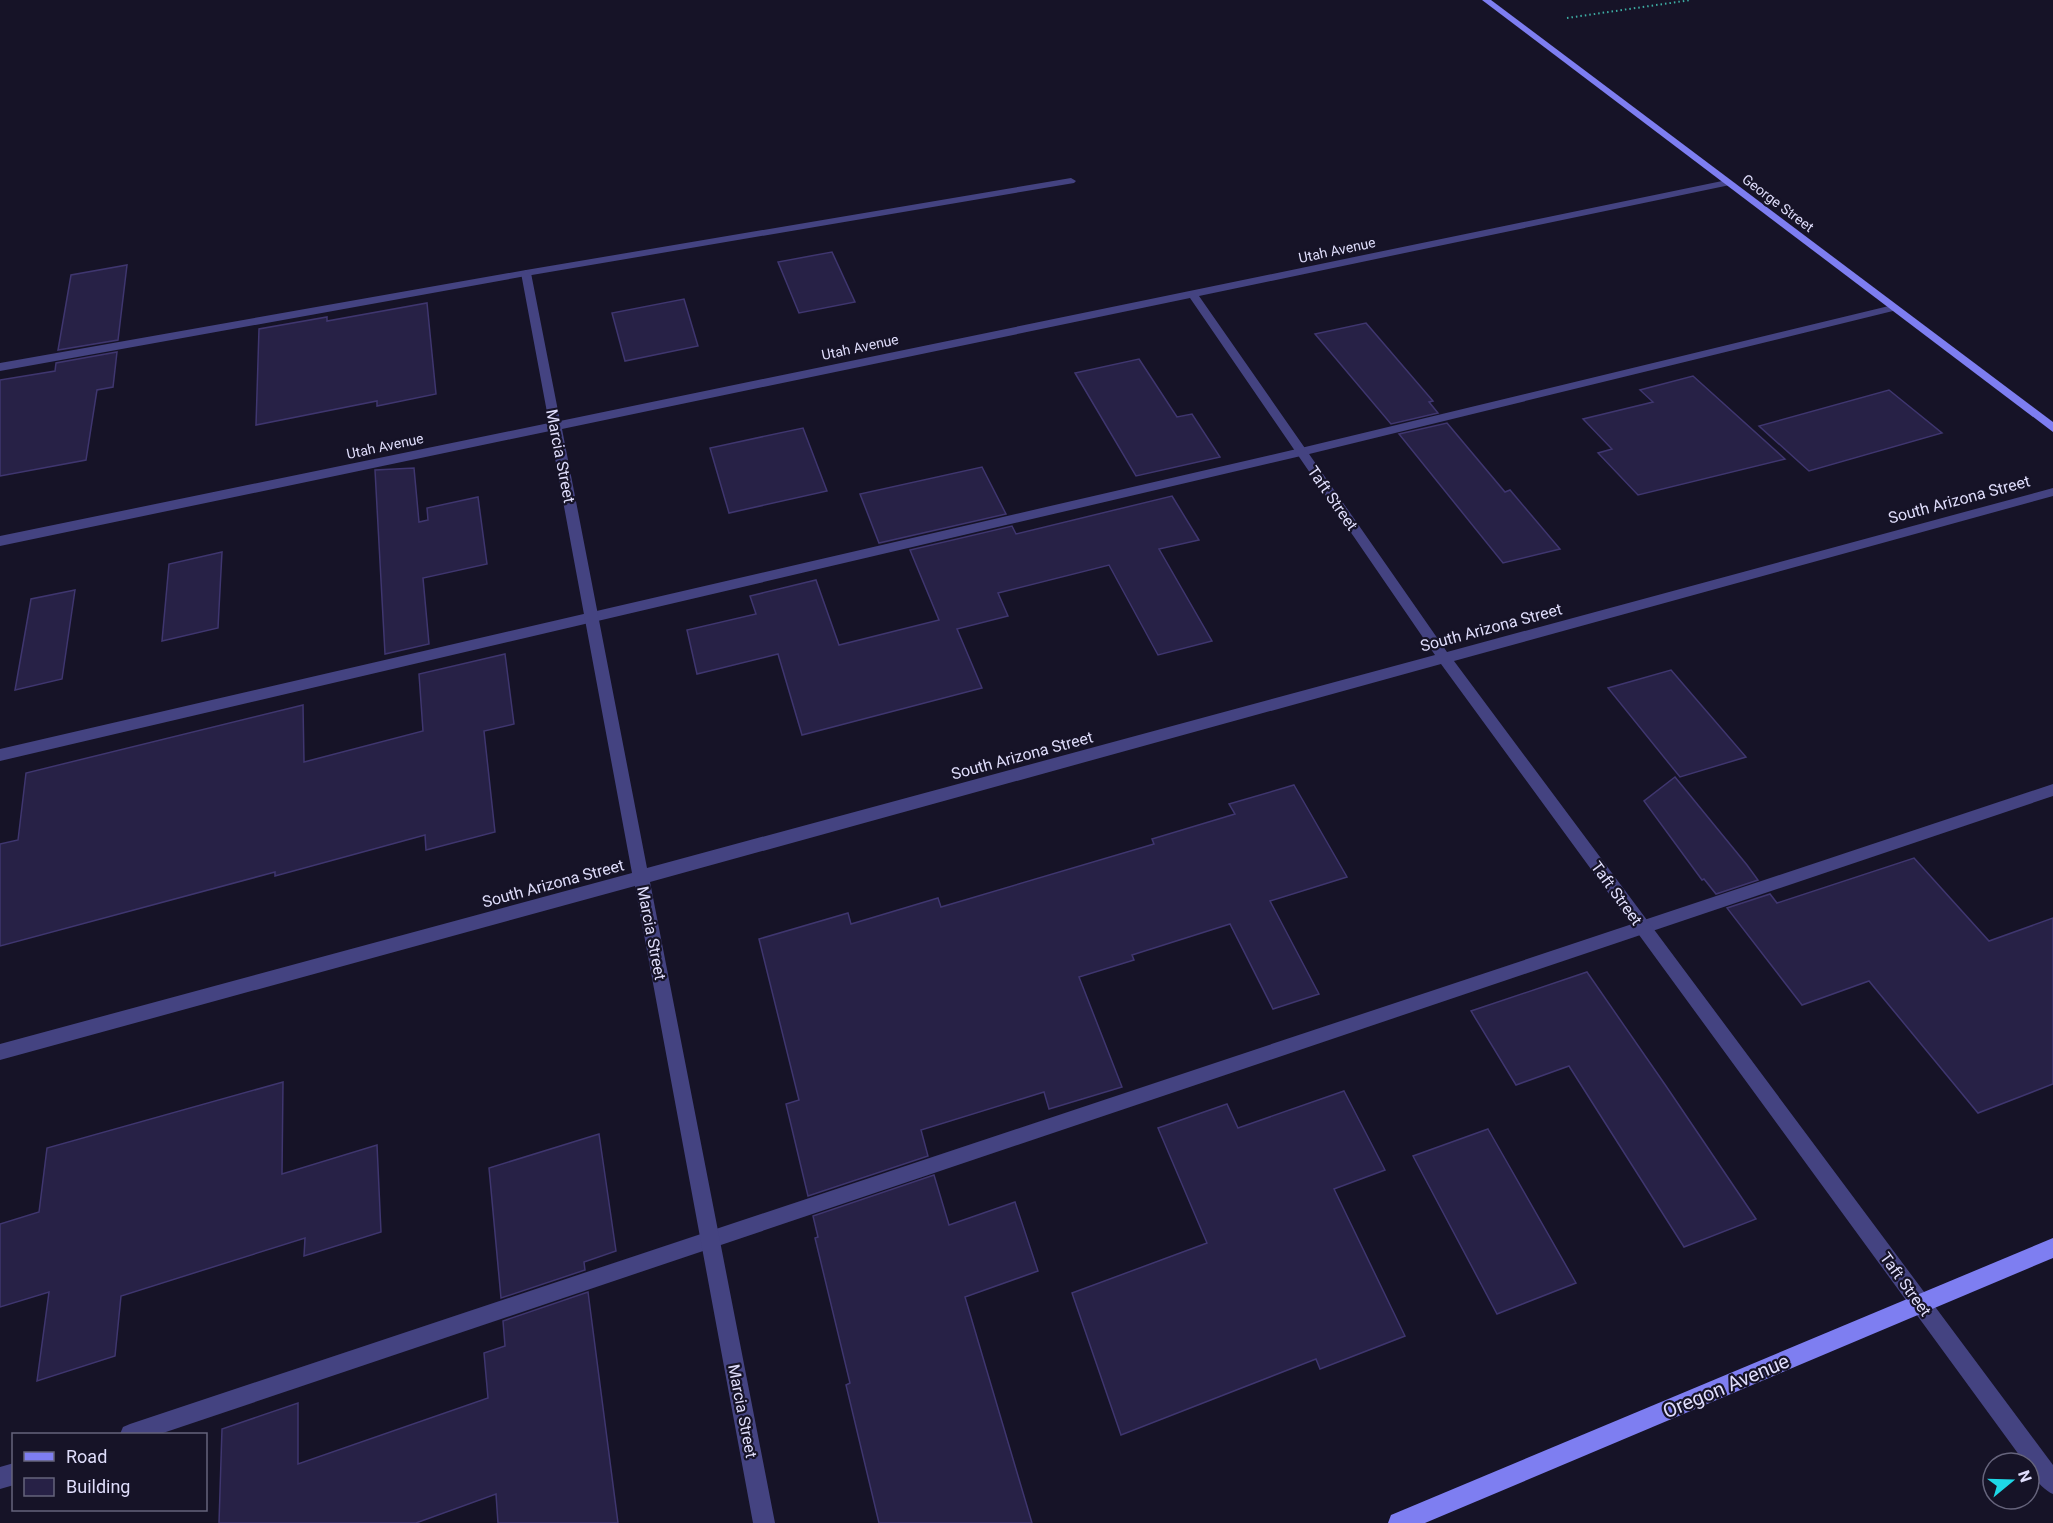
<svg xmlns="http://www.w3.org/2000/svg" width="2053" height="1523" viewBox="0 0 2053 1523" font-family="Roboto,sans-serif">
<rect width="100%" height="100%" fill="#161327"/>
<g fill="#272146" stroke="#3f366f" stroke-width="1.5">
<polygon points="832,252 855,302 799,313 778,262"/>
<polygon points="127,265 118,340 58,350 71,275"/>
<polygon points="684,299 698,346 625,361 612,313"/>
<polygon points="427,303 436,394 377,406 377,401 256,425 259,329 327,317 327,321"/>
<polygon points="1366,323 1433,401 1429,402 1438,413 1391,424 1315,334"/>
<polygon points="117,352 113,387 97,390 86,460 0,476 0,380 55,371 56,363"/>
<polygon points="1139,359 1177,417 1192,414 1220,457 1136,476 1075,373"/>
<polygon points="1693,376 1785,459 1638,495 1598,453 1612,449 1583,419 1653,402 1640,390"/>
<polygon points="1889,390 1942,433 1809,471 1759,426"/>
<polygon points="1447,423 1505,492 1510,490 1560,549 1503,563 1399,434"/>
<polygon points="803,428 827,491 729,513 710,448"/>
<polygon points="982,467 1006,514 879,543 860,494"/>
<polygon points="414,468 419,522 428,520 427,508 478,497 487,564 423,578 429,644 385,654 375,470"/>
<polygon points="1172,496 1199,540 1159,549 1212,641 1158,655 1109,565 998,593 1008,616 957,629 982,688 802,735 778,654 697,674 687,630 756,614 750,596 816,580 839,645 939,620 910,550 1012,526 1016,534"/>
<polygon points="222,552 218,628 162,641 169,564"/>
<polygon points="75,590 62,679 15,690 31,599"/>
<polygon points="505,654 514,724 484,731 495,832 426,850 425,835 275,876 275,872 0,946 0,844 18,840 26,773 303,705 304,762 423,731 419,674"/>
<polygon points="1671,670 1746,757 1680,777 1608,688"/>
<polygon points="1675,777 1747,865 1758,880 1716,894 1704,879 1702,880 1644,801"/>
<polygon points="1294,785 1347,877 1270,901 1319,994 1273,1009 1230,924 1132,955 1134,960 1079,977 1122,1087 1049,1109 1044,1092 921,1130 928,1156 808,1196 786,1104 799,1100 759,939 848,913 851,924 938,898 941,907 1154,844 1152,839 1235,814 1229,804"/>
<polygon points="1914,858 1989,941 2053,918 2053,1084 1978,1113 1869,981 1802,1005 1727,908 1770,894 1777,903"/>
<polygon points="1587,972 1666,1086 1756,1219 1684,1247 1569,1066 1516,1085 1471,1011"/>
<polygon points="283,1082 282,1174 377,1145 381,1232 304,1256 305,1238 121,1296 115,1356 37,1381 49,1292 0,1307 0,1224 39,1212 47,1148"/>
<polygon points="1344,1091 1385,1170 1334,1189 1405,1336 1320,1369 1316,1359 1121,1435 1072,1293 1207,1243 1158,1128 1227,1104 1238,1128"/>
<polygon points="1488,1129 1576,1283 1497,1314 1413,1156"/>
<polygon points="599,1134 616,1251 584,1262 585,1270 501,1298 489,1168"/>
<polygon points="934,1175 949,1225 1015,1202 1038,1271 965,1297 1032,1523 879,1523 846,1385 850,1383 815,1238 818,1237 813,1216"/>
<polygon points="588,1292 618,1523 498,1523 496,1494 416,1523 219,1523 222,1429 298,1403 298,1464 488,1398 484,1353 505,1346 503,1321"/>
</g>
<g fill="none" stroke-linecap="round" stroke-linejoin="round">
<polyline stroke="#3eaea4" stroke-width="2" stroke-dasharray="1.5 3" stroke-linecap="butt" points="1567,18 1691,0"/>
<g fill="#444381" fill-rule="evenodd">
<polygon points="1071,178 1076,181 1074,183 526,276 0,371 0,363 526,270"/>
<polygon points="1893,305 1897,306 1897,310 1301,456 0,761 0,749 1301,448"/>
<polygon points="2053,784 2053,796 160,1434 120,1434 123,1427 130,1424"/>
<polygon points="14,1463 14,1485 0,1489 0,1467"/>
</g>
<path fill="#444381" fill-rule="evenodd" d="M1727,180L1730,181V185L1199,296L1447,652L2053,488V496L1454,661L2053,1465V1494C2043,1490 2029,1474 2029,1463H2025L1441,664L650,882L775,1523H753L635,886L0,1060V1044L632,873L550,431L0,546V536L549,423L521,273L526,270L531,273L560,421ZM1190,298L1435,655L647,868L562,429Z"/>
<g fill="#7e7ef1" fill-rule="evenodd">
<polygon points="1482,0 1491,0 2053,422 2053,432"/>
<polygon points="2053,1238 2053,1258 1425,1523 1388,1523 1391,1515"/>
</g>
</g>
<g text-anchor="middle" stroke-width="4.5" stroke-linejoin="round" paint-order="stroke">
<g font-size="14" fill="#dfddfb" stroke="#161327">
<text transform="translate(1778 203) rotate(37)" y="5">George Street</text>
<text transform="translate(1337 250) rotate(-12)" y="5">Utah Avenue</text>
<text transform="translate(860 347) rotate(-12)" y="5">Utah Avenue</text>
<text transform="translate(385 446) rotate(-12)" y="5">Utah Avenue</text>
</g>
<g font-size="16" fill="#dfddfb" stroke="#161327">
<text transform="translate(561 456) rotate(79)" y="6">Marcia Street</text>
<text transform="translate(1333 498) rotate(55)" y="6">Taft Street</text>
<text transform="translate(1959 499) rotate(-15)" y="6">South Arizona Street</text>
<text transform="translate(1491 627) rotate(-15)" y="6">South Arizona Street</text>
<text transform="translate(1022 755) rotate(-15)" y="6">South Arizona Street</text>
<text transform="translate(553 883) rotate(-15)" y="6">South Arizona Street</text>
<text transform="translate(1617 893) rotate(54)" y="6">Taft Street</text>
<text transform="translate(652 933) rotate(79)" y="6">Marcia Street</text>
<text transform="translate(1906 1284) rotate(54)" y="6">Taft Street</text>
<text transform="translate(743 1411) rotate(79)" y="6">Marcia Street</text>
</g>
<g font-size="20" fill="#dfddfb" stroke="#161327">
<text transform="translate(1726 1386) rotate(-23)" y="7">Oregon Avenue</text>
</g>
</g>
<rect x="12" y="1433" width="195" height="78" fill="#161327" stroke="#66647c" stroke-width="1.5"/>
<rect x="24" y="1452" width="30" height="9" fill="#7e7ef1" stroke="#66647c" stroke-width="1.5"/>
<text x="66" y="1463" font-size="18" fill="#dfddfb">Road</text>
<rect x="24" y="1478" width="30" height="18" fill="#272146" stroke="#66647c" stroke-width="1.5"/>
<text x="66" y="1493" font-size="18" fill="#dfddfb">Building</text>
<g transform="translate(2011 1481) rotate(71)"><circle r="28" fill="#161327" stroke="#66647c" stroke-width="1.5"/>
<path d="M0-4.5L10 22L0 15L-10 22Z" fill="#1ed7e6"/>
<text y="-9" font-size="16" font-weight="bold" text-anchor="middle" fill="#dfddfb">N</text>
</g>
</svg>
